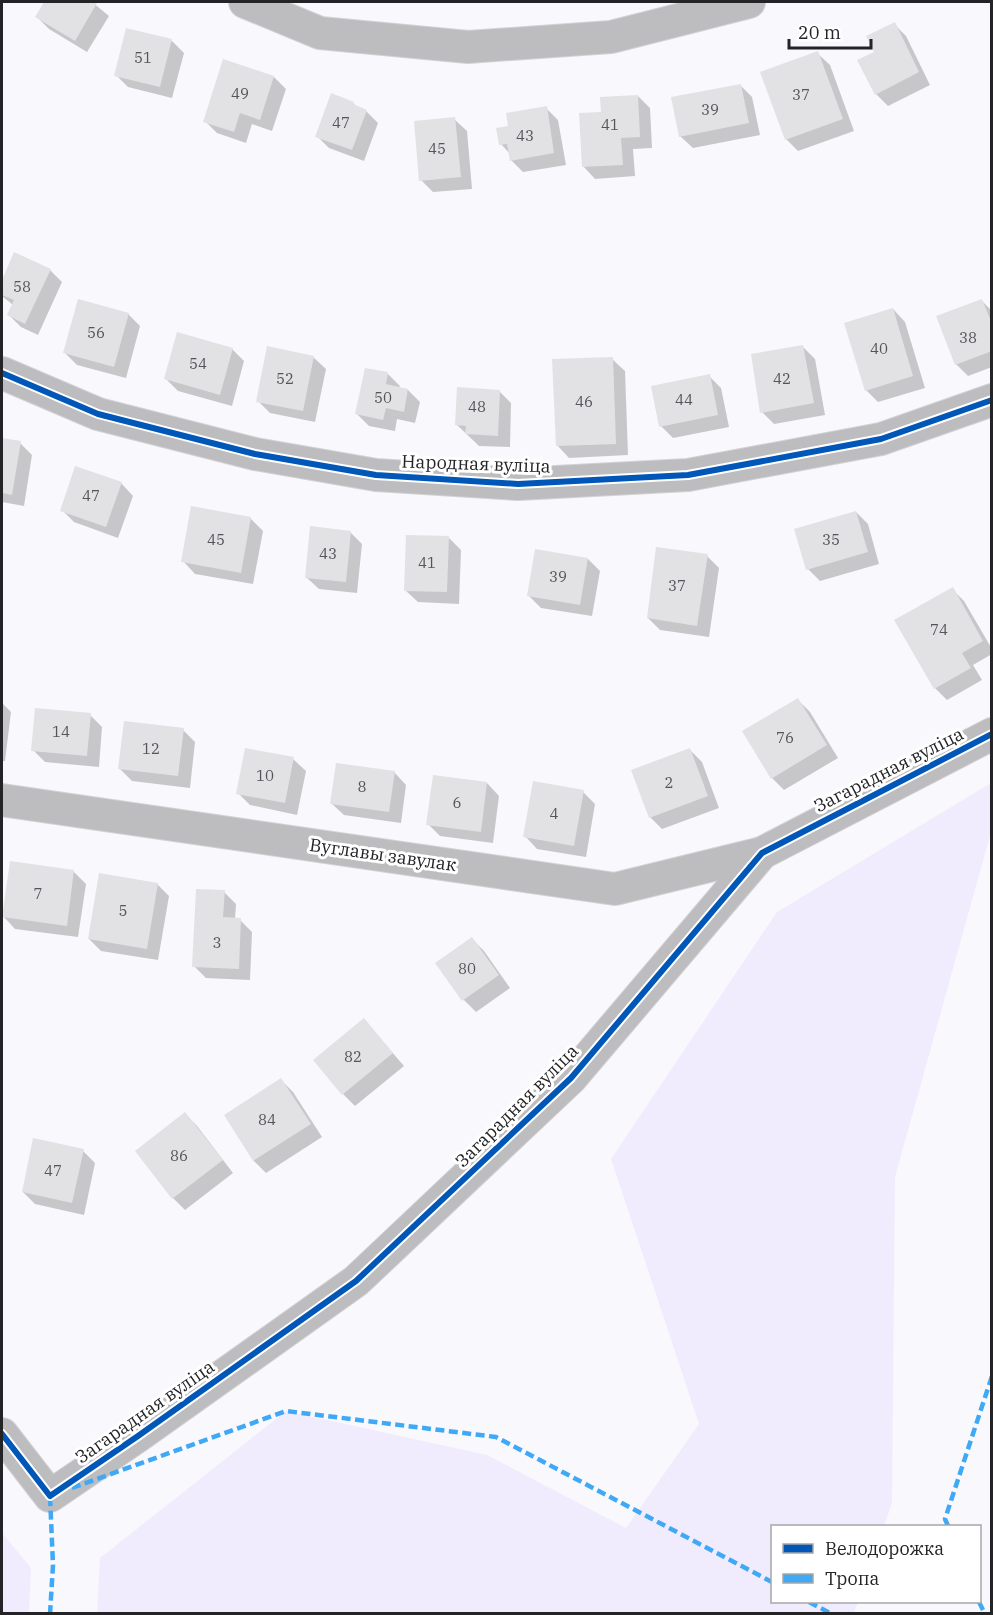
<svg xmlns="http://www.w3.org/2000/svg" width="993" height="1615" viewBox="0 0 993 1615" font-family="'IBM Plex Serif',serif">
<rect width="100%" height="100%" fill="#f9f8fc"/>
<g fill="#f1ecfd">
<polygon points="991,783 991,832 895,1177 892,1503 884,1526 772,1526 772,1602 858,1602 854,1613 97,1613 100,1558 286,1411 487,1455 626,1528 699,1424 611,1159 777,912"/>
<polygon points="2,1533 31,1568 29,1613 2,1613"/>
</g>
<g fill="#0003">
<polygon points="46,2 92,2 109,16 87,52 49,29 37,17"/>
<polygon points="894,24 906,36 930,85 888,106 876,94 876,52"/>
<polygon points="127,30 172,41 184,53 172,98 128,87 116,75"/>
<polygon points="817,53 830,65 854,131 798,151 786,139"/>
<polygon points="274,77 286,89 272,131 252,124 246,143 217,133 205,121"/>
<polygon points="740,85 752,97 760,135 693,148 680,136"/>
<polygon points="638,96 650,108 652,148 633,149 635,176 595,179 583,166 602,113"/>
<polygon points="353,103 358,108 366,111 378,123 364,161 329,148 317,136"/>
<polygon points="546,108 558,120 566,165 523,172 511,160 510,154 501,144 510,127"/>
<polygon points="454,119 467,131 472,189 433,192 421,180"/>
<polygon points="15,254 50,270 62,282 38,335 21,327 9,315 13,305 2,296 2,283"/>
<polygon points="981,300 992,311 992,367 968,376 956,364"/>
<polygon points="893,309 905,322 925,388 878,402 866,390"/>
<polygon points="128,314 140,326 126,378 77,365 65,353"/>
<polygon points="803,347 815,359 825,415 774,424 762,412"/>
<polygon points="232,349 244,361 232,406 178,391 166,379"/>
<polygon points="313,357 326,369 315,422 270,413 258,401"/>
<polygon points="612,359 625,371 628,455 569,458 557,445"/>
<polygon points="388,374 400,386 399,388 408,390 420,402 415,423 397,419 395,431 369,426 357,414"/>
<polygon points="709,376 721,388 729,427 673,438 661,426"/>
<polygon points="499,391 511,403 510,447 479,446 456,424"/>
<polygon points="2,440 20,443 32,455 24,506 2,502"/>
<polygon points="121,483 133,496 118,538 74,522 62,510"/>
<polygon points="856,512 868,524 879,564 820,581 808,569"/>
<polygon points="250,518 263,531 253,584 195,574 183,561"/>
<polygon points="350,532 362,544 357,593 319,589 306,577"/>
<polygon points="449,538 461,550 459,604 418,602 405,590"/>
<polygon points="707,556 719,568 709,637 660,630 648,618"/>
<polygon points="588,559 600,571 592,616 541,608 529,596"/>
<polygon points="952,589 964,601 992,649 992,654 973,665 982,680 947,700 935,688"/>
<polygon points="798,700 810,712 838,758 784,790 772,778"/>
<polygon points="2,703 11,712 5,761 2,761"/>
<polygon points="90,715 102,727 99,767 45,762 33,750"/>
<polygon points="183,730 195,742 190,788 132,781 120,769"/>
<polygon points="690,750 702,762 719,808 662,829 650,817"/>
<polygon points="293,759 306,771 297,815 250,805 238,793"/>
<polygon points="394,772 406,785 401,823 344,815 331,803"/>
<polygon points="487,783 499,796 493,843 440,836 428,824"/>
<polygon points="583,792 595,804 586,857 537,849 525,836"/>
<polygon points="74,872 86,884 78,937 15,929 3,916"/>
<polygon points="157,884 169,896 158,960 101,951 89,939"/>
<polygon points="224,892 236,904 235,919 240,920 252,932 250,980 206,978 194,966"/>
<polygon points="472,939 484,951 510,988 476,1012 464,1000 437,963"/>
<polygon points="364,1020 404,1066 355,1106 343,1094"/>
<polygon points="281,1080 293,1092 322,1137 266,1173 254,1161 226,1116"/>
<polygon points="185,1114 197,1126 233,1173 185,1210 173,1198 137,1151"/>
<polygon points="83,1151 95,1163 84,1215 35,1204 23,1192"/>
</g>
<g fill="#e2e1e4">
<polygon points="44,2 95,2 97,3 75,41 35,17"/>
<polygon points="895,22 919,72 875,95 857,60 874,52 866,36"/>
<polygon points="126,28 172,39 160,87 114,76"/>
<polygon points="818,51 843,119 785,140 760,72"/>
<polygon points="223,59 274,76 260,120 240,113 234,132 203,122"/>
<polygon points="741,84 749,123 679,137 671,97"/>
<polygon points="331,93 354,102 353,104 367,110 352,150 315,137"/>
<polygon points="638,95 640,137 621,138 623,165 582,167 579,113 601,112 600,97"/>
<polygon points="547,106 554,153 510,161 507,144 499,145 496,128 508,126 506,113"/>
<polygon points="455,117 461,177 419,181 414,121"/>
<polygon points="14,252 51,269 25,324 7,315 14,300 2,295 2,280"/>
<polygon points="78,299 129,313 114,367 63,353"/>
<polygon points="982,299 992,324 992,351 955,365 936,316"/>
<polygon points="893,308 913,376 865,391 844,323"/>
<polygon points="177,332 233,348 220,395 164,379"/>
<polygon points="803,345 814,403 760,413 751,354"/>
<polygon points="267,346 314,356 303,411 256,402"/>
<polygon points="613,357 616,444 556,446 552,359"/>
<polygon points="365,368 388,372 386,384 408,389 404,412 386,408 383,420 355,414"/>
<polygon points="710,374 718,415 659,427 651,386"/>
<polygon points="457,387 500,390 498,436 465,434 466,426 455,425"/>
<polygon points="2,438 21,441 12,495 2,493"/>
<polygon points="75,466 122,482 106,527 60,511"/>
<polygon points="191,506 251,517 241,573 181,562"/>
<polygon points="856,511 868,552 806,570 794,529"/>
<polygon points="310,526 351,531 346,582 305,578"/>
<polygon points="406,535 449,536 447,592 404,591"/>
<polygon points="656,547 708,554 697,626 647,618"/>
<polygon points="535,549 588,558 580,605 527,596"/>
<polygon points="953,587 983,641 962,653 971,668 934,689 894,620"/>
<polygon points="798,698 827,745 771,779 742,731"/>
<polygon points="35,708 91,713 87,756 31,751"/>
<polygon points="124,721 184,728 178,776 118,769"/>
<polygon points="245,748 294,757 285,803 236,794"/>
<polygon points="690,748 708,796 649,818 631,770"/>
<polygon points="336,763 395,771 389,812 330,804"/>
<polygon points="433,775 487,782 481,832 426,825"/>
<polygon points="533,781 584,790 574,846 523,837"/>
<polygon points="10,861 74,870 67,926 2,917"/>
<polygon points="99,873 158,883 147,949 88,939"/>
<polygon points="196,889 225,890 223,917 241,918 239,969 192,967"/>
<polygon points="472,937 499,975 462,1001 435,963"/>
<polygon points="364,1018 393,1053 342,1095 313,1060"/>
<polygon points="281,1078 311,1124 253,1161 224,1115"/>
<polygon points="185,1112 223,1160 172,1199 135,1151"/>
<polygon points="33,1138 84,1149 72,1203 22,1192"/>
</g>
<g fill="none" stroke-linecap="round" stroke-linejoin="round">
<g stroke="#d3d2d5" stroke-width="34">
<g id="minor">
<polyline points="245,2 320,33 468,47 611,37 749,2"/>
<polyline points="2,373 98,414 255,454 376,475 518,484 688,475 881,439 992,400"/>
<polyline points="2,800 615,889 762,853"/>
<polyline points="2,1434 50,1496 138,1436 356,1281 571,1078 762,853 992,734"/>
</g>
</g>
<use href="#minor" stroke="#bdbcbe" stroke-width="32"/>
<g stroke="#3fa9f5" stroke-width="4.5" stroke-dasharray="9 4.5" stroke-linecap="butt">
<polyline points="72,1488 286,1411 496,1437 772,1582"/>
<polyline points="948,1526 945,1519 992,1376"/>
<polyline points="809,1602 832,1614"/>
<polyline points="979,1602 985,1614"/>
<polyline points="50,1614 53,1565 50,1496 55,1494"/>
</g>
<g stroke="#fff" stroke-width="10">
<g id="cycleway">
<polyline points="2,373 98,414 255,454 376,475 518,484 688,475 881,439 992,400"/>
<polyline points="2,1434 50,1496 138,1436 356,1281 571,1078 762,853 992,734"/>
</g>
</g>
<use href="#cycleway" stroke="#0057b8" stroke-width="6"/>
</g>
<g text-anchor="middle" stroke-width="6" stroke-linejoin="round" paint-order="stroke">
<g font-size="15" fill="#565458">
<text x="143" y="63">51</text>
<text x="240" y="99">49</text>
<text x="801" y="100">37</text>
<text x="710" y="115">39</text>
<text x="341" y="128">47</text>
<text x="610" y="130">41</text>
<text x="525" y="141">43</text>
<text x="437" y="154">45</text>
<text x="22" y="292">58</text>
<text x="96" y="338">56</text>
<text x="968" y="343">38</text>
<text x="879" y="354">40</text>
<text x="198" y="369">54</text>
<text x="285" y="384">52</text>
<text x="782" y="384">42</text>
<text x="383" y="403">50</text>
<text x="684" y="405">44</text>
<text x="584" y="407">46</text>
<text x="477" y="412">48</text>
<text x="91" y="501">47</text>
<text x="216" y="545">45</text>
<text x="831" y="545">35</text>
<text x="328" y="559">43</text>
<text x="427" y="568">41</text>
<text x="558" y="582">39</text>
<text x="677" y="591">37</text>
<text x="939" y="635">74</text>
<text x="61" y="737">14</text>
<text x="785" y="743">76</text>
<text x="151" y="754">12</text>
<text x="265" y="781">10</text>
<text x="669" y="788">2</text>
<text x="362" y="792">8</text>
<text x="457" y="808">6</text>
<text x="554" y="819">4</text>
<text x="38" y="899">7</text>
<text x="123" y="916">5</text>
<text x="217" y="948">3</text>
<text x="467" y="974">80</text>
<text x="353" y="1062">82</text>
<text x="267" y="1125">84</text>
<text x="179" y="1161">86</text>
<text x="53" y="1176">47</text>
</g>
<g font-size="18" fill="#242326" stroke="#fff">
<text transform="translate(476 464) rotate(2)" y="6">Народная вуліца</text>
<text transform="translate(889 770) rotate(-27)" y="6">Загарадная вуліца</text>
<text transform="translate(383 855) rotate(8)" y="6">Вуглавы завулак</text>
<text transform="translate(517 1106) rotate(-45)" y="6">Загарадная вуліца</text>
<text transform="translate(145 1412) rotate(-35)" y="6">Загарадная вуліца</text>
</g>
</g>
<rect width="993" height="1615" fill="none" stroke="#242326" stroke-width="6"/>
<rect x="771" y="1525" width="210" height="78" fill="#ffffff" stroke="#a7a7a8" stroke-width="1.5"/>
<rect x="783" y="1544" width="30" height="9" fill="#0057b8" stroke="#a7a7a8" stroke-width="1.5"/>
<text x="825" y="1555" font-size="18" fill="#242326">Велодорожка</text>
<rect x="783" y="1574" width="30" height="9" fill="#3fa9f5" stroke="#a7a7a8" stroke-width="1.5"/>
<text x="825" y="1585" font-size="18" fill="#242326">Тропа</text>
<path d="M789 39v9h82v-9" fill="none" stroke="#242326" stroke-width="3"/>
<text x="798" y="39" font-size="18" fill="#242326" stroke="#ffffff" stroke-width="4.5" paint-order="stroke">20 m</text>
</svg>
